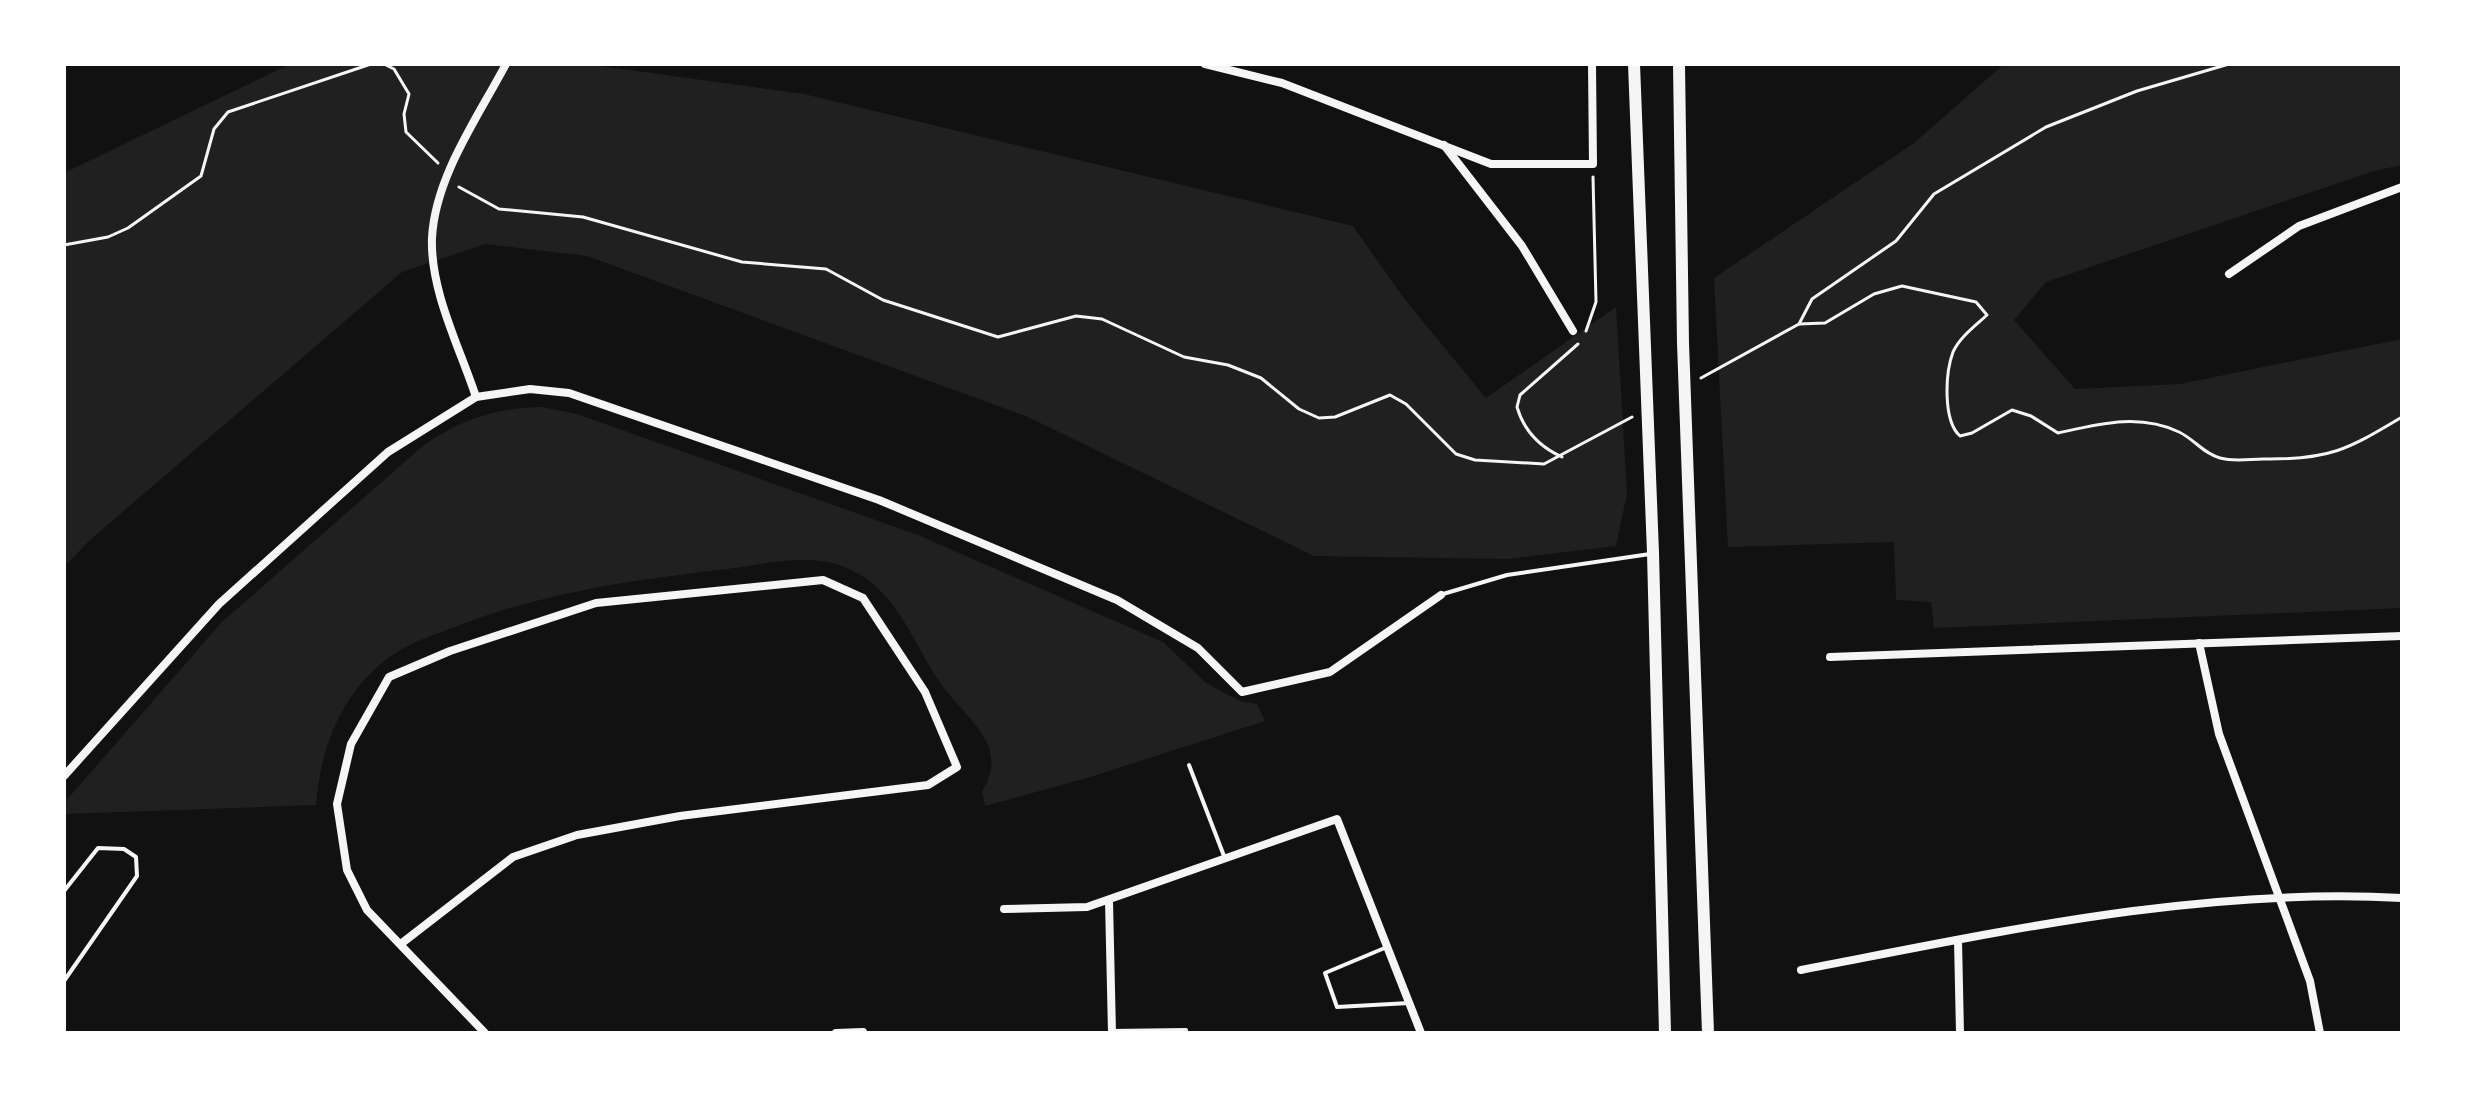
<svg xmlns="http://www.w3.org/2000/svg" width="2466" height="1097" viewBox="0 0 2466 1097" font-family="Quicksand,sans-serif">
<rect width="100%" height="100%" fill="#111"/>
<g fill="#202020">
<polygon points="290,64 585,64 804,94 1353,226 1406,301 1486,398 1616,307 1627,494 1616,546 1508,559 1314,556 1028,417 587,256 485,244 402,272 90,540 64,567 64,173"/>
<polygon points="2004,64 2402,64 2402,165 2374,171 2046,282 2014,320 2075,389 2180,384 2402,339 2402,608 1934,628 1931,602 1896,600 1894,542 1728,547 1714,278 1914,143"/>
<path d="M542,407L577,414L918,535L1163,642L1206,683L1240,701L1257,704L1265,721L1087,778L985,806L982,791C1009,749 972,723 948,693C913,649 902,592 847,568C811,552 765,564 727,569C634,580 543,592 455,627C424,638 394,649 371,673C335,709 320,756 316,805L64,814V803L221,623L424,445C463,419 495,408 542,407Z"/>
</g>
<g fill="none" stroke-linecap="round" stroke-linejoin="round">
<g stroke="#f5f5f5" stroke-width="3">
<polyline points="384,64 394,69 409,94 404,114 406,132 438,163"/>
<polyline points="459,187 499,209 583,217 742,262 826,269 883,300 998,337 1076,316 1102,319 1184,357 1228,365 1261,378 1299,409 1319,418 1335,417 1390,395 1406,404 1456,454 1475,460 1544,464 1632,417"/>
<polyline points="64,245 108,237 128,228 201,176 214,129 228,112 371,64"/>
<polyline points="1799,324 1812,299 1896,241 1934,194 2046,127 2137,91 2229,64"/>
<polyline points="1586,331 1596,302 1593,177"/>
<path d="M1701,378L1799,324L1825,323L1874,294L1902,286L1976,302L1987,315C1975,326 1960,337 1953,352C1945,374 1943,421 1960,436L1972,433L2012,410L2031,416L2058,433C2099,424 2139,413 2179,432C2194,439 2204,454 2220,458C2234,462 2250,459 2263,459C2329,460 2347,450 2402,417"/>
<path d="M1562,457C1540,447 1524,431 1517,407L1520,395L1578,344"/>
</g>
<g stroke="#f5f5f5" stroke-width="4">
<polyline points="1443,594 1507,575 1650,554"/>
<polyline points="1189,765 1224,856"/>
<polyline points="64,891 98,848 124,849 136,857 137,876 64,981"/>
<polyline points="1387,947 1325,973 1337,1007 1409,1003"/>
<polyline points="1112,1031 1186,1030 1186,1033"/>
</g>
<g stroke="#f5f5f5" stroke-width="8">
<polyline points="1205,64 1282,83 1491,164 1593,164 1592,64"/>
<polyline points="1444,145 1522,246 1573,331"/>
<polyline points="2229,274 2299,226 2402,187"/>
<path d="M476,397C460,348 430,291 432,238C435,177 478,117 506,64"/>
<polyline points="2199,643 2219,734 2310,981 2320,1033"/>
<polyline points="1830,657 2402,636"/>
<polyline points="64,776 219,604 388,452 476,397 530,389 569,393 879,500 1117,600 1198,648 1242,692 1330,672 1441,595"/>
<polyline points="1109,901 1112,1033"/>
<polyline points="1004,909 1087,907 1337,819 1421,1033"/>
<polyline points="1958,940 1960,1033"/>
<polyline points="402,943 513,857 577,835 680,816 928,785 957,767 925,692 863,598 823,580 596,603 450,651 389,677 351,744 337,804 347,870 367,910 485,1033"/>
<path d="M1801,970C1999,932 2199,887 2402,898"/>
<polyline points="836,1033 863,1032"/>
</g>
<g stroke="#f5f5f5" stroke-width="12">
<polyline points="1634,64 1653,553 1665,1033"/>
<polyline points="1679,64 1683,343 1708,1033"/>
</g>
</g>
<rect width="2466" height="1097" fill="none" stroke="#ffffff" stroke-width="132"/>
</svg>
